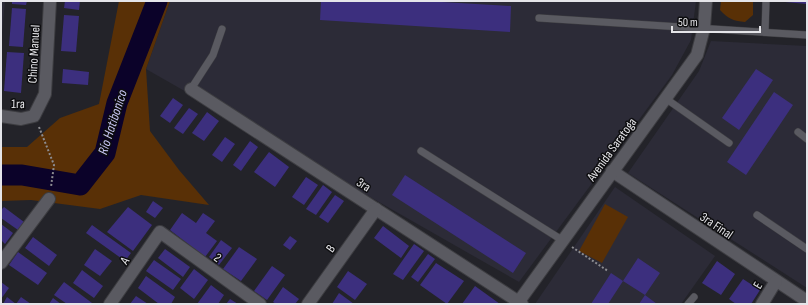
<svg xmlns="http://www.w3.org/2000/svg" width="808" height="305" viewBox="0 0 808 305" font-family="'Sofia Sans Condensed',sans-serif">
<rect width="100%" height="100%" fill="#232329"/>
<g fill="#2c2b37">
<polygon points="1,1 5,1 1,44"/>
<polygon points="170,1 696,1 691,40 672,75 519,282 146,69"/>
<polygon points="711,41 807,46 807,288 628,173 699,71"/>
<polygon points="615,187 715,256 681,304 535,304"/>
</g>
<g fill="#593006">
<polygon points="119,1 170,1 146,69 150,131 179,170 209,205 141,195 100,209 31,200 1,201 1,147 27,147 60,118 99,104"/>
<path d="M721,1H753V15L745,22C734,21 728,19 720,10Z"/>
<polygon points="605,204 628,217 602,263 579,251"/>
</g>
<g fill="none" stroke-linecap="round" stroke-linejoin="round">
<polyline stroke="#0b0229" stroke-width="21" points="1,175 22,175 80,185 105,153 117,103 157,1"/>
</g>
<g fill="#3c2f7e">
<polygon points="12,1 27,1 26,5 12,4"/>
<polygon points="65,1 80,1 79,10 64,8"/>
<polygon points="321,1 425,1 511,6 510,32 320,20"/>
<polygon points="785,1 807,1 807,4 785,2"/>
<polygon points="12,8 26,9 23,47 9,46"/>
<polygon points="64,15 79,16 76,52 61,51"/>
<polygon points="7,52 24,53 21,93 4,91"/>
<polygon points="63,69 89,72 88,85 62,83"/>
<polygon points="756,69 773,80 739,130 722,118"/>
<polygon points="774,92 793,105 746,175 727,162"/>
<polygon points="173,98 183,105 170,123 160,116"/>
<polygon points="189,108 198,114 183,134 174,128"/>
<polygon points="207,112 219,121 204,141 192,133"/>
<polygon points="225,137 235,144 222,162 212,155"/>
<polygon points="250,141 258,147 241,171 233,165"/>
<polygon points="269,152 289,167 275,187 254,172"/>
<polygon points="405,175 526,253 513,273 392,195"/>
<polygon points="306,177 318,185 304,205 292,197"/>
<polygon points="323,185 332,192 316,215 306,209"/>
<polygon points="335,195 344,201 328,223 319,217"/>
<polygon points="153,201 163,208 155,218 146,212"/>
<polygon points="4,207 24,222 18,230 1,218 1,210"/>
<polygon points="128,207 152,225 133,251 107,232"/>
<polygon points="182,213 196,223 203,213 215,221 206,233 217,241 205,257 170,230"/>
<polygon points="1,224 13,233 5,244 1,240"/>
<polygon points="92,225 131,253 125,261 86,233"/>
<polygon points="383,226 409,246 401,258 374,238"/>
<polygon points="290,236 297,241 290,250 283,245"/>
<polygon points="33,237 57,255 49,266 25,248"/>
<polygon points="221,240 232,248 219,265 209,257"/>
<polygon points="414,244 424,251 403,280 393,274"/>
<polygon points="239,247 257,259 241,281 223,269"/>
<polygon points="95,249 112,261 100,276 84,265"/>
<polygon points="165,249 190,267 183,277 158,258"/>
<polygon points="18,252 47,273 38,285 9,265"/>
<polygon points="428,254 435,259 418,282 411,277"/>
<polygon points="638,258 660,273 645,295 623,281 608,304 591,304 611,273 623,281"/>
<polygon points="154,260 181,279 173,290 146,271"/>
<polygon points="717,261 735,274 721,295 702,283"/>
<polygon points="436,263 464,281 447,304 420,285"/>
<polygon points="272,266 285,275 267,300 254,291"/>
<polygon points="194,269 208,280 194,299 180,288"/>
<polygon points="82,270 103,286 94,298 73,283"/>
<polygon points="348,271 367,284 355,300 337,287"/>
<polygon points="146,276 175,297 171,304 159,304 138,288"/>
<polygon points="743,279 760,290 751,304 736,304 729,299"/>
<polygon points="1,282 9,288 1,299"/>
<polygon points="64,282 92,303 91,304 67,304 54,295"/>
<polygon points="211,285 224,295 218,304 197,304"/>
<polygon points="475,286 500,304 462,304"/>
<polygon points="283,287 299,299 295,304 276,304 273,302"/>
<polygon points="339,293 354,304 332,304"/>
<polygon points="645,295 657,304 639,304"/>
<polygon points="136,296 148,304 130,304"/>
<polygon points="7,297 16,304 21,297 31,304 3,304"/>
<polygon points="53,298 61,304 49,304"/>
<polygon points="230,299 238,304 226,304"/>
</g>
<g fill="none" stroke-linecap="round" stroke-linejoin="round">
<g stroke="#3d3d41" stroke-width="8">
<g id="service">
<polyline points="539,18 807,35"/>
<polyline points="765,32 766,1"/>
<polyline points="191,89 213,55 222,29"/>
<polyline points="665,98 729,143"/>
<polyline points="798,132 807,139"/>
<polyline points="421,151 562,240"/>
<polyline points="757,215 807,249"/>
<polyline points="688,304 694,297"/>
</g>
</g>
<g stroke="#3d3d41" stroke-width="14">
<g id="minor">
<polyline points="191,89 522,304"/>
<polyline points="1,116 21,119 34,116 45,94 50,1"/>
<polyline points="612,171 807,301"/>
<polyline points="1,263 49,199"/>
<polyline points="110,304 160,232 260,304"/>
<polyline points="308,304 376,209"/>
<polyline points="762,304 776,281"/>
</g>
</g>
<g stroke="#3d3d41" stroke-width="14">
<polyline id="secondary" points="517,304 697,55 704,28 706,1"/>
</g>
<g stroke="#8c8c91" stroke-width="2" stroke-dasharray="2 2" stroke-linecap="butt">
<polyline points="39,127 54,165 51,187"/>
<polyline points="572,247 608,271"/>
</g>
<use href="#service" stroke="#5a5a61" stroke-width="7"/>
<use href="#minor" stroke="#5a5a61" stroke-width="12"/>
<use href="#secondary" stroke="#5a5a61" stroke-width="12"/>
</g>
<g text-anchor="middle" stroke-width="3" stroke-linejoin="round" paint-order="stroke">
<g font-size="13" fill="#e5e5e9" stroke="#0d0d0f">
<text transform="translate(33 54) rotate(-87)" y="5">Chino Manuel</text>
<text transform="translate(18 103) rotate(1)" y="5">1ra</text>
<text transform="translate(611 149) rotate(-54)" y="5">Avenida Saratoga</text>
<text transform="translate(364 184) rotate(33)" y="5">3ra</text>
<text transform="translate(717 225) rotate(34)" y="5">3ra Final</text>
<text transform="translate(330 248) rotate(-54)" y="5">B</text>
<text transform="translate(218 257) rotate(36)" y="5">2</text>
<text transform="translate(124 260) rotate(-55)" y="5">A</text>
<text transform="translate(757 285) rotate(-59)" y="5">E</text>
</g>
<g font-size="14" font-style="italic" fill="#c8c7f5" stroke="#0d0d0f">
<text transform="translate(112 122) rotate(-72)" y="5">Río Hatibonico</text>
</g>
</g>
<rect width="808" height="305" fill="none" stroke="#e5e5e9" stroke-width="4"/>
<path d="M672 26v6h88v-6" fill="none" stroke="#e5e5e9" stroke-width="2"/>
<text x="678" y="26" font-size="12" fill="#e5e5e9" stroke="#0d0d0f" stroke-width="3" paint-order="stroke">50 m</text>
</svg>
